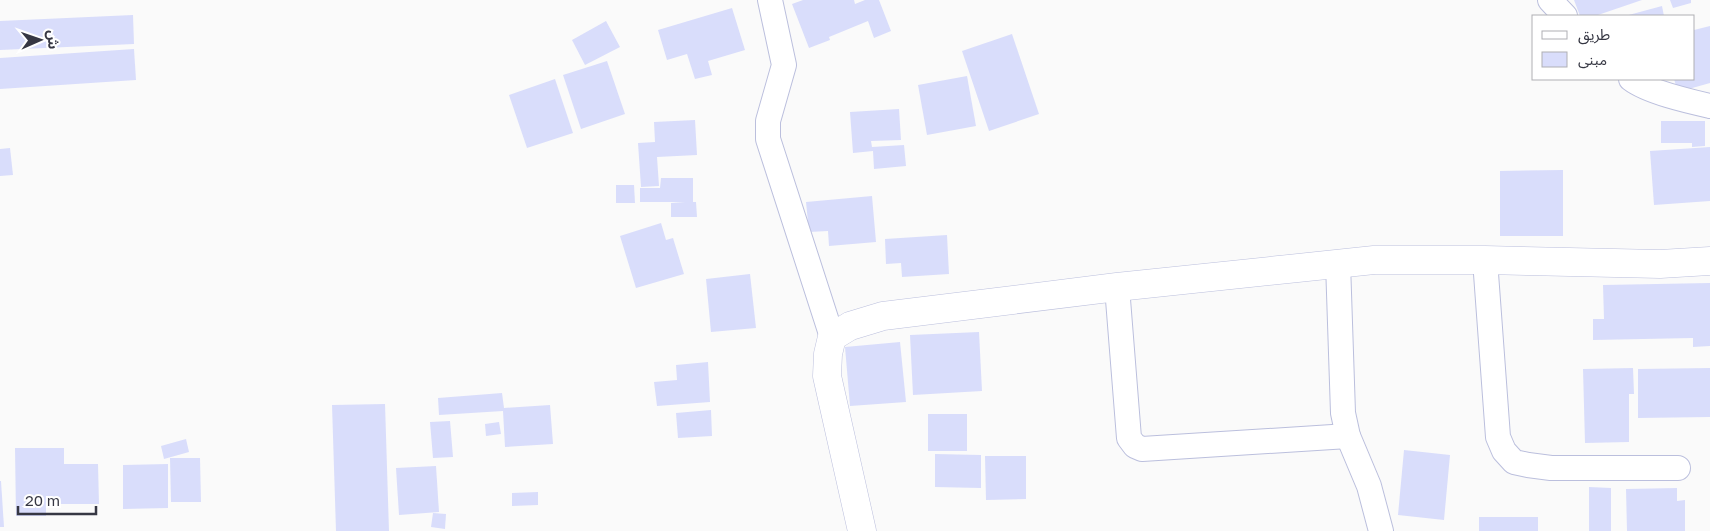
<svg xmlns="http://www.w3.org/2000/svg" width="1710" height="531" viewBox="0 0 1710 531" font-family="'Golos Text','Noto Sans Arabic',sans-serif">
<rect width="100%" height="100%" fill="#fafafa"/>
<g fill="#d9ddfb">
<polygon points="803,0 854,0 855,4 865,0 879,0 891,31 874,38 868,21 829,37 830,40 809,48 792,4"/>
<polygon points="1574,0 1642,0 1595,16 1580,16"/>
<polygon points="1670,0 1691,0 1691,3 1673,8"/>
<polygon points="1662,6 1664,16 1625,16"/>
<polygon points="732,8 745,50 708,61 712,75 695,79 687,54 667,60 658,30"/>
<polygon points="133,15 134,44 0,50 0,21"/>
<polygon points="606,21 620,47 585,65 572,40"/>
<polygon points="1710,26 1710,83 1678,92 1674,79 1694,79 1694,30"/>
<polygon points="1012,34 1039,114 989,131 962,51"/>
<polygon points="134,49 136,80 0,89 0,58"/>
<polygon points="607,61 625,114 581,129 563,75"/>
<polygon points="967,76 976,126 927,135 918,85"/>
<polygon points="555,79 573,133 527,148 509,95"/>
<polygon points="899,109 901,140 871,141 872,147 904,145 906,166 874,169 873,151 853,153 850,112"/>
<polygon points="695,120 697,155 657,157 659,186 641,187 638,143 655,142 654,122"/>
<polygon points="1661,121 1705,121 1705,146 1692,147 1692,143 1661,143"/>
<polygon points="1710,147 1710,201 1654,205 1650,151"/>
<polygon points="10,148 13,175 0,176 0,149"/>
<polygon points="1563,170 1563,236 1500,236 1500,171"/>
<polygon points="661,178 693,178 693,202 696,202 697,217 671,217 671,203 685,202 640,202 640,188 660,188"/>
<polygon points="616,185 634,185 635,203 616,203"/>
<polygon points="872,196 876,242 829,246 828,231 809,232 806,202"/>
<polygon points="661,223 666,240 673,238 684,274 636,288 620,236"/>
<polygon points="947,235 949,274 902,277 901,263 886,264 885,239"/>
<polygon points="750,274 756,328 711,332 706,279"/>
<polygon points="1710,283 1710,346 1693,347 1693,338 1593,340 1593,319 1604,319 1603,285"/>
<polygon points="979,332 982,391 913,395 910,335"/>
<polygon points="900,342 906,402 850,406 845,347"/>
<polygon points="708,362 710,402 657,406 654,382 677,380 676,365"/>
<polygon points="1633,368 1634,394 1629,394 1629,442 1585,443 1583,369"/>
<polygon points="1710,368 1710,417 1638,418 1638,369"/>
<polygon points="502,393 504,408 550,405 553,444 505,447 503,411 439,415 438,398"/>
<polygon points="385,404 389,531 336,531 332,405"/>
<polygon points="711,410 712,436 678,438 676,413"/>
<rect x="928" y="414" width="39" height="37"/>
<polygon points="450,421 453,457 433,458 430,422"/>
<polygon points="499,422 501,434 486,436 485,424"/>
<polygon points="186,439 189,452 164,459 161,446"/>
<polygon points="15,448 64,448 64,464 98,464 99,504 46,504 46,516 16,516"/>
<polygon points="1404,450 1450,455 1444,520 1398,515"/>
<polygon points="935,454 981,455 981,488 935,487"/>
<polygon points="985,456 1026,456 1026,499 986,500"/>
<polygon points="170,458 200,458 201,502 171,502"/>
<polygon points="168,464 168,508 123,509 123,465"/>
<polygon points="436,466 439,512 399,515 396,468"/>
<polygon points="0,481 1,481 4,527 0,527"/>
<polygon points="1589,487 1611,488 1611,531 1589,531"/>
<polygon points="1677,488 1677,501 1685,500 1685,531 1627,531 1626,489"/>
<polygon points="538,492 538,505 512,506 512,493"/>
<polygon points="433,513 446,514 445,529 431,527"/>
<rect x="1479" y="517" width="59" height="14"/>
</g>
<g fill="none" stroke-linecap="round" stroke-linejoin="round">
<g stroke="#bbbfdd" stroke-width="26">
<g id="street">
<polyline points="770,0 784,65 768,121 768,139 832,337"/>
<polyline points="1550,0 1565,16"/>
<path d="M1631,79C1648,92 1688,101 1710,106"/>
<polyline points="1485,260 1498,437 1504,451 1514,462 1528,465 1551,468 1678,468"/>
<polyline points="1338,263 1343,413 1348,436 1369,486 1381,531"/>
<polyline points="1117,287 1129,438 1135,446 1142,449 1348,436"/>
</g>
</g>
<g stroke="#bbbfdd" stroke-width="29">
<polyline id="secondary" points="862,531 827,376 828,354 832,337 850,326 883,316 1117,287 1374,260 1485,260 1660,264 1710,261"/>
</g>
<use href="#street" stroke="#fff" stroke-width="24"/>
<use href="#secondary" stroke="#fff" stroke-width="28"/>
</g>
<rect x="1532" y="15" width="162" height="65" fill="#ffffff" stroke="#afafb4"/>
<rect x="1542" y="31" width="25" height="8" fill="#ffffff" stroke="#afafb4"/>
<text x="1578" y="40" font-size="15" fill="#363743">طريق</text>
<rect x="1542" y="52" width="25" height="15" fill="#d9ddfb" stroke="#afafb4"/>
<text x="1578" y="65" font-size="15" fill="#363743">مبنى</text>
<g transform="translate(40 40) rotate(88)" stroke="#ffffff" stroke-width="4" paint-order="stroke">
<path d="M0-4L9 19L0 12L-9 19Z" fill="#363743"/>
<text y="-8" font-size="14" font-weight="bold" text-anchor="middle" fill="#363743">ش</text>
</g>
<path d="M18 506v8h78v-8" fill="none" stroke="#363743" stroke-width="2.5"/>
<text x="25" y="506" font-size="15" fill="#363743" stroke="#ffffff" stroke-width="4" paint-order="stroke">20 m</text>
</svg>
